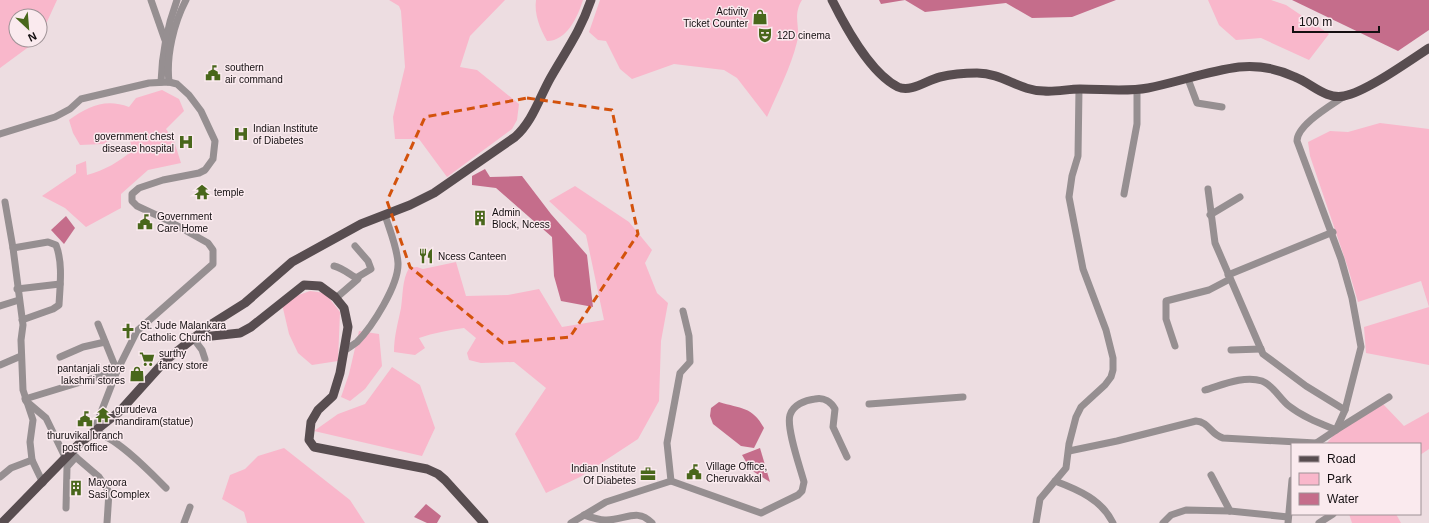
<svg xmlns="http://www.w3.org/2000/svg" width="1429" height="523" viewBox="0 0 1429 523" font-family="Arial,sans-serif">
<rect width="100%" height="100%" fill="#eddde1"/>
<g fill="#f9b7cb">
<polygon points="0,0 57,0 40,37 40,16 16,16 16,40 38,40 0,68"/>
<polygon points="389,0 505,0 470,36 460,67 477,70 519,104 517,120 512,129 447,177 419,139 395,139 393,117 405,67 401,11 399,6"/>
<path d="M536,0H583C578,16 567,41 547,41C540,29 534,14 536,0Z"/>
<path d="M600,0H802C792,16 801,27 797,42C791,67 777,94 767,117L737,78L724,70L674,64L632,79L620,69L606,41L598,40L589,32Z"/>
<polygon points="1208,0 1271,0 1286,5 1329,34 1309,60 1261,38 1236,40 1219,25"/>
<path d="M162,90L179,99L184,111L166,129L174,141L181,163L148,170L121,194V208L86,227L65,208L42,196L76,173V165L86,161L87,175C105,170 119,162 133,150L130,141L115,138L103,144L80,145L73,133L69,120C88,106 106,98 129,107L136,98Z"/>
<polygon points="1380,123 1429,129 1429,365 1366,353 1364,327 1429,307 1421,281 1358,302 1348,268 1310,156 1308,142 1330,131 1348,132"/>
<path d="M575,186L629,222L652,250L645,263L657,293L668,303L661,341L659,401L638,439L580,477L546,493L515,434L546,388L514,362L481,363L469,360L467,353L476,338L464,328C448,330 434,333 419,338L425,348L415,355L394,352C394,336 398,323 401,308C403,295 402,280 409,268L417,267L423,269L456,262L466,296L508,295L539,289L562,327L604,320L586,235L549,201Z"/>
<polygon points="310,291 325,293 340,312 338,361 312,365 298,353 289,334 282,304 293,297"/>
<polygon points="359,331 379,334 382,366 365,389 350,401 341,397 349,374"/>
<polygon points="392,367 420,385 435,428 422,456 314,431 338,414 365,404"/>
<polygon points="1383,404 1404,426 1429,412 1429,449 1420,455 1420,444 1326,444 1339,429"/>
<polygon points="284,448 350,500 365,523 247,523 244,512 222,499 230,475 245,469 258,456"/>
<polygon points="1349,514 1396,514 1401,523 1352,523"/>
</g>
<g fill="#c56d8b">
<polygon points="879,0 1116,0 1072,17 1032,18 1006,3 925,12 905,0 881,4"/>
<polygon points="1292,0 1429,0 1429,30 1398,51"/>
<polygon points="485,169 490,177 522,176 551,214 587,255 593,307 561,301 554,276 552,237 496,188 472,185 472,176"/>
<polygon points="66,216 75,228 64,244 51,230"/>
<path d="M719,402C741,409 752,406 764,428L754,448L741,446L713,424L710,416L711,408Z"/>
<polygon points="760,448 770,482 751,470 742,455"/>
<polygon points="426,504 441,516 437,523 427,523 414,517"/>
</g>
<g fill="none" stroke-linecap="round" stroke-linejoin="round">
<g stroke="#968f91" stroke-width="7">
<polyline points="151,0 165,40"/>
<polyline points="1188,79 1197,103 1222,107"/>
<path d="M161,82C162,54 167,27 177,0"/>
<path d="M169,82C166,55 174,23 186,0"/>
<path d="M0,134L55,117L70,109L81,99L149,83L169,82L177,84L189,95L201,111L215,141L213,159L205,170L199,173L163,180L139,188L132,194V201L137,206L167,220L208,243L213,250V264L137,331L117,371L93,433C112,432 152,474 166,488"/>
<polyline points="1208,189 1215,243 1263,354 1306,386 1345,410"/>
<polyline points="1124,194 1137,124 1137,90"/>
<polyline points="5,202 13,248"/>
<polyline points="1210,215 1240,197"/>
<polyline points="355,246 368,261 371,269 356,278"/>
<path d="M334,266C343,268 350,275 358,279L336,298"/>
<polyline points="1228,275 1333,232"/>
<polyline points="17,289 60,284"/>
<polyline points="0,306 19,300"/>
<path d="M22,320L53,309L59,305C60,286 63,263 56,245L48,242L13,248L23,325L21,340L23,390L33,420L30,442L32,460L43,483"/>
<polyline points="193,338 202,350 205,359"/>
<polyline points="1175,346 1166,319 1166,301 1209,290 1230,279"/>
<polyline points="1231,350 1261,349"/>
<path d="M344,351C348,348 353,345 357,342C372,327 399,285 398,263C397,247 390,231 385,215"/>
<polyline points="60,357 83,347 105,342"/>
<polyline points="0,365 21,356"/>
<path d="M1205,390C1222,385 1244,375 1262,381C1273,385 1280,399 1289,406C1303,417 1319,423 1336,430L1389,397"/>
<polyline points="25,399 117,371 98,324"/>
<polyline points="26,401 46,418 66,459"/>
<polyline points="869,404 963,397"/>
<path d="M1315,444L1336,430L1345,410L1361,347L1352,298L1341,259L1297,141C1297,125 1330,106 1343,97"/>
<path d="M1069,451L1117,441L1196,421C1209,422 1211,435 1223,438L1316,443"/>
<polyline points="71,453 99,477 109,492 107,523"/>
<polyline points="1211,475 1230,511"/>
<polyline points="0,477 11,468 32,460"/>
<path d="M671,481L761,513L798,495L802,491L804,482C800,467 786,428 790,415C793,405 805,400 815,399C824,397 831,402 835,409L833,427L847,457"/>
<path d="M1055,481C1079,490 1102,500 1113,523"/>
<polyline points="66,508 67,467 76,457"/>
<path d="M584,515C590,517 598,520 605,520C624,521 637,507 652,523"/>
<polyline points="184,523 190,507"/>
<polyline points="571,523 606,502 671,481 667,443 680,373 690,362 689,336 683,311"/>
<polyline points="1036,523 1040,499 1066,468 1069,444 1076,417 1081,407 1105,385 1111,377 1113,370 1113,358 1106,330 1083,269 1069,197 1072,176 1078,156 1079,89"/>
<polyline points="1163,523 1171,515 1186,510 1230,511 1288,517"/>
<polyline points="1288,523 1292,480"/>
<polyline points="1319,523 1333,514"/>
</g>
<g stroke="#584d50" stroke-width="9">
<path d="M832,0C846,28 870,73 898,87C911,93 927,80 940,77C952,74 964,73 977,73C1003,73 1019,91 1044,91C1056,92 1068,89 1080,89C1103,89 1126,92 1148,88C1178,82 1208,71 1239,67C1258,65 1278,69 1295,77C1311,83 1326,100 1344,96C1366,92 1409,61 1429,48"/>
<polyline points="193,338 240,333 251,327 304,285 320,286 335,297 344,308 348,327 340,373 333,396 318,410 311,422 309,440 314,447 427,469 438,474 445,480 484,523"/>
<path d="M2,523L80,443L120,411L165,361L210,325L245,303L292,262L361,224L410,205L434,193L515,137C533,121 539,98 551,77C567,49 580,32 591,0"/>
</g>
</g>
<path fill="none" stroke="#d3520c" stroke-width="3" stroke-dasharray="8 5" stroke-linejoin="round" d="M527,98L612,110L638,234L570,337L503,343L410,267L387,201L425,117Z"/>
<defs>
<g id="shop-bare" transform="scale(1.2)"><path d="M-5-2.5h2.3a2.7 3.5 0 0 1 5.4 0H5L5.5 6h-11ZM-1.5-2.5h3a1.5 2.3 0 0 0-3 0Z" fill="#49671b" stroke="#faeaee" stroke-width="2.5" paint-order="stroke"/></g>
<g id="theatre-bare" transform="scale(1.2)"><path d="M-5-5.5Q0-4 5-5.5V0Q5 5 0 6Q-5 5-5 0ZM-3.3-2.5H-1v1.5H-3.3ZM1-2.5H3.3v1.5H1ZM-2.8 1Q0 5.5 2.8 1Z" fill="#49671b" stroke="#faeaee" stroke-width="2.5" paint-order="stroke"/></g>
<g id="civic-bare" transform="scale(1.2)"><path d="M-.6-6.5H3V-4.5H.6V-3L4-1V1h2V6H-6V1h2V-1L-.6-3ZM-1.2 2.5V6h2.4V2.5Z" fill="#49671b" stroke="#faeaee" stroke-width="2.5" paint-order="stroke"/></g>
<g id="hospital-bare" transform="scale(1.2)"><path d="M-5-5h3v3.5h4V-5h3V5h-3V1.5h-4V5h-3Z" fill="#49671b" stroke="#faeaee" stroke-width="2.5" paint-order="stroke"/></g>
<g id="temple-bare" transform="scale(1.2)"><path d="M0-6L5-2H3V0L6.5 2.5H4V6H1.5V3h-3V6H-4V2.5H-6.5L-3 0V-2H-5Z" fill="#49671b" stroke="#faeaee" stroke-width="2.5" paint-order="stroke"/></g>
<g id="building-bare" transform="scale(1.2)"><path d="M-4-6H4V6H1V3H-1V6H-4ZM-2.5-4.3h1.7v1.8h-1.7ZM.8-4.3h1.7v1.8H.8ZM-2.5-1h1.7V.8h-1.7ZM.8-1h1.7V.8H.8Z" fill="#49671b" stroke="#faeaee" stroke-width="2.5" paint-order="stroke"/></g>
<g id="restaurant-bare" transform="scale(1.2)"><path d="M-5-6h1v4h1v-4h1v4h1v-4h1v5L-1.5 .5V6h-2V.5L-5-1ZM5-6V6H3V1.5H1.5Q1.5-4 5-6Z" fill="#49671b" stroke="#faeaee" stroke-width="2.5" paint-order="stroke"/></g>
<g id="church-bare" transform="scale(1.2)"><path d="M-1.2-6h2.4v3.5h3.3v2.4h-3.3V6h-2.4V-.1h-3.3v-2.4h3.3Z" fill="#49671b" stroke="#faeaee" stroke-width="2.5" paint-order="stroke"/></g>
<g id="supermarket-bare" transform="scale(1.2)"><path d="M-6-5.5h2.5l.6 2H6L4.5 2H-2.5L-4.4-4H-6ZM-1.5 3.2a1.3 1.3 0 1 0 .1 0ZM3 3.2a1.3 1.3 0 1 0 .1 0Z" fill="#49671b" stroke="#faeaee" stroke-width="2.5" paint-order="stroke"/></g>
<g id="office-bare" transform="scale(1.2)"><path d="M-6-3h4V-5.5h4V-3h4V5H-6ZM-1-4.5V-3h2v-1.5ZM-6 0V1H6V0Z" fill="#49671b" stroke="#faeaee" stroke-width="2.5" paint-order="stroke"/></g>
</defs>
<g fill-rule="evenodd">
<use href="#shop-bare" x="760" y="17"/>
<use href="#theatre-bare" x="765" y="35"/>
<use href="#civic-bare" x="213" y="73"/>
<use href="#hospital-bare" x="241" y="134"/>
<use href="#hospital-bare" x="186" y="142"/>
<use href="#temple-bare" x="202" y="192"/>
<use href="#building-bare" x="480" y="218"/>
<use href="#civic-bare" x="145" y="222"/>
<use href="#restaurant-bare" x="426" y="256"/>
<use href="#church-bare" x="128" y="331"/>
<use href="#supermarket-bare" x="147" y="359"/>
<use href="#shop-bare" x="137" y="374"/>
<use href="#temple-bare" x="103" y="415"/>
<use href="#civic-bare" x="85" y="419"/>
<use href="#civic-bare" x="694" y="472"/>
<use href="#office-bare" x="648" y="474"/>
<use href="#building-bare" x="76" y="488"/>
</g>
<g text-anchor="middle" stroke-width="3" stroke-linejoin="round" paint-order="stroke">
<g font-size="10" fill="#140f11" stroke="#faeaee" text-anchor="start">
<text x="748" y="15" text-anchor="end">Activity<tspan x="748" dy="12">Ticket Counter</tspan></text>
<text x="777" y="39">12D cinema</text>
<text x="225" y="71">southern<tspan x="225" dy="12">air command</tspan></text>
<text x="253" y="132">Indian Institute<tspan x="253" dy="12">of Diabetes</tspan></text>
<text x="174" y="140" text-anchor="end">government chest<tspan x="174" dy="12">disease hospital</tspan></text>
<text x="214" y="196">temple</text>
<text x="492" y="216">Admin<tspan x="492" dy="12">Block, Ncess</tspan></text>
<text x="157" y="220">Government<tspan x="157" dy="12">Care Home</tspan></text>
<text x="438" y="260">Ncess Canteen</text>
<text x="140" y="329">St. Jude Malankara<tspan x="140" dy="12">Catholic Church</tspan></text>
<text x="159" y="357">surthy<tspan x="159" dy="12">fancy store</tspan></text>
<text x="125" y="372" text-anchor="end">pantanjali store<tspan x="125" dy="12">lakshmi stores</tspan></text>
<text x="115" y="413">gurudeva<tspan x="115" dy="12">mandiram(statue)</tspan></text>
<text x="85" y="439" text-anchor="middle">thuruvikal branch<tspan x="85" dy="12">post office</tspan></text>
<text x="706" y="470">Village Office,<tspan x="706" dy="12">Cheruvakkal</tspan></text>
<text x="636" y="472" text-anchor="end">Indian Institute<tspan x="636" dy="12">Of Diabetes</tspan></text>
<text x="88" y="486">Mayoora<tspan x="88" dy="12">Sasi Complex</tspan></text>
</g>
</g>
<rect x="1291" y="443" width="130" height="72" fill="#faeaee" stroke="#9e9296"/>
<rect x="1299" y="456" width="20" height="6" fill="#584d50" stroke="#9e9296"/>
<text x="1327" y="463" font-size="12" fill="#140f11">Road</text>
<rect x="1299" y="473" width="20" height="12" fill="#f9b7cb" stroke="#9e9296"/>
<text x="1327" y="483" font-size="12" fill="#140f11">Park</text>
<rect x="1299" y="493" width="20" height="12" fill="#c56d8b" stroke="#9e9296"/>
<text x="1327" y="503" font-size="12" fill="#140f11">Water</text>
<g transform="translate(28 28) rotate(154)"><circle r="19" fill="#faeaee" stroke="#9e9296"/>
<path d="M0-3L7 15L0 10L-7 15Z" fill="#49671b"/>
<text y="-6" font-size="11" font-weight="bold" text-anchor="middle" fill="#140f11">N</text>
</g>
<path d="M1293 26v6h86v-6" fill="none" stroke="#140f11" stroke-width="2"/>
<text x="1299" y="26" font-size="12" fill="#140f11" stroke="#faeaee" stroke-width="3" paint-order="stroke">100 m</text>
</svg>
